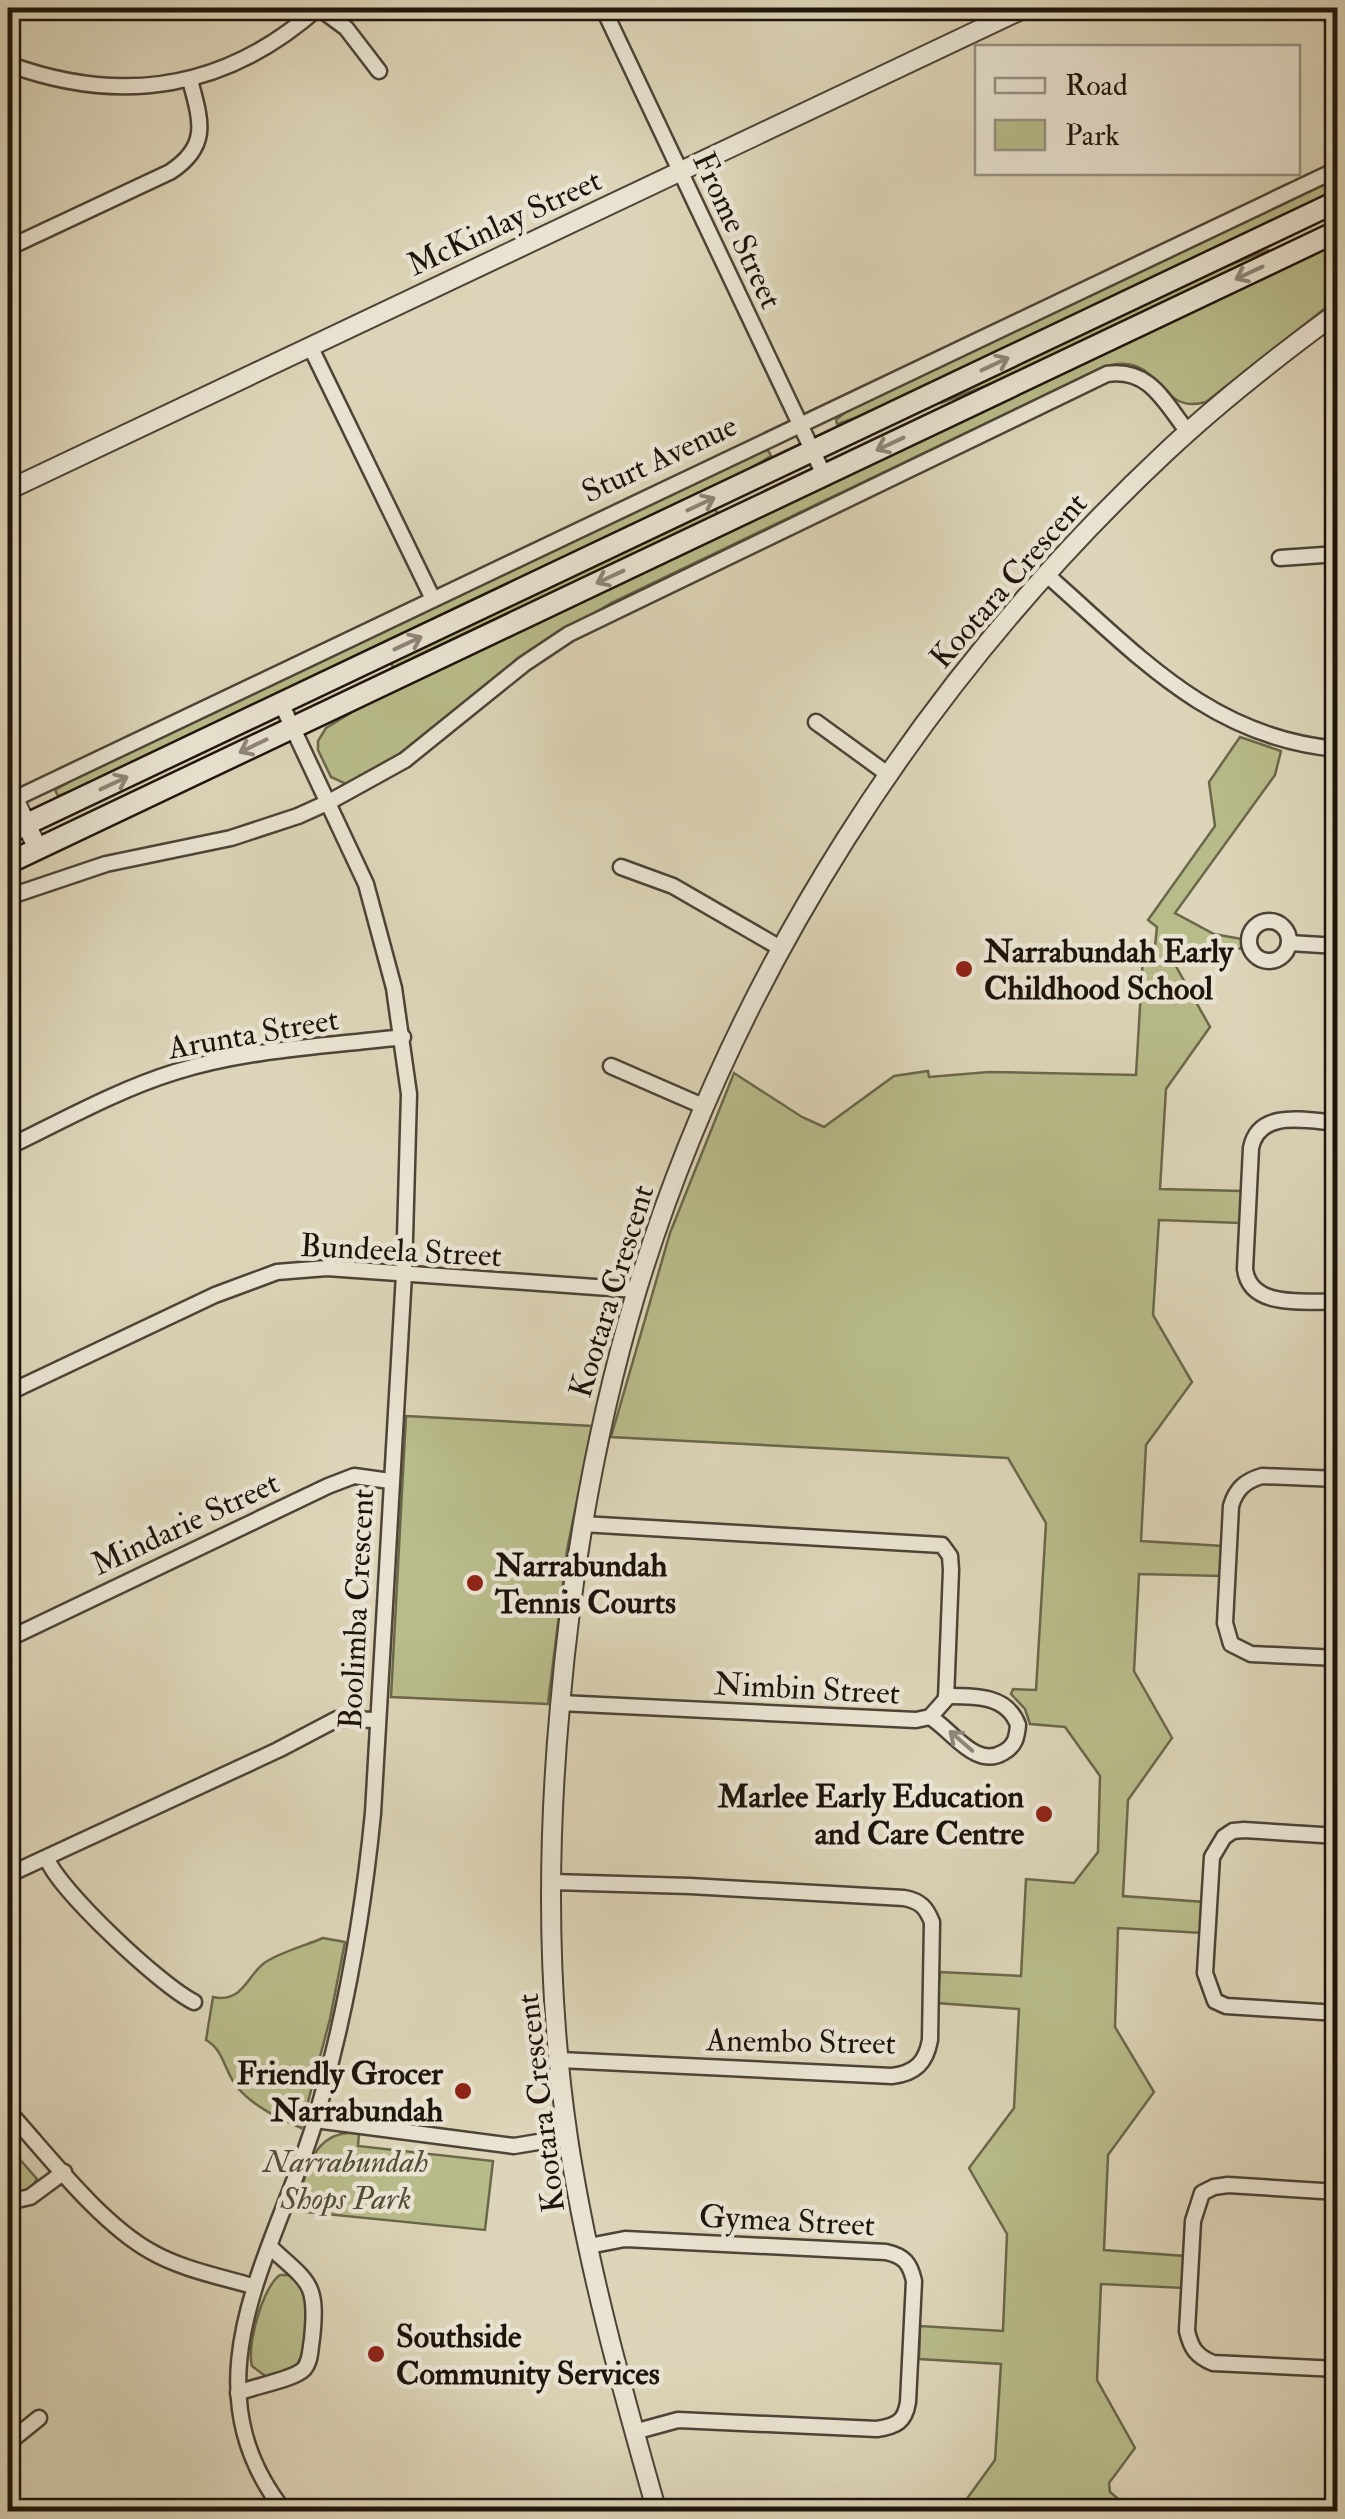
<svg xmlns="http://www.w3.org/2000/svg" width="1345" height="2519" viewBox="0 0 1345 2519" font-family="'IM FELL Double Pica',serif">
<rect width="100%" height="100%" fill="#ddd5b9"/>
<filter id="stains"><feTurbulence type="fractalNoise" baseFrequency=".002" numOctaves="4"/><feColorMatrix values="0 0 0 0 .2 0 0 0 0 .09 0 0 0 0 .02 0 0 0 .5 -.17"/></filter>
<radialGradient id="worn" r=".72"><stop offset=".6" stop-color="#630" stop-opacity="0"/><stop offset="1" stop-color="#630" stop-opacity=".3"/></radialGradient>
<g fill="#b8bb8a" stroke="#6a684a" stroke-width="2.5">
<polygon points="1337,177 1337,187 1313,202 870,413 837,424 836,420 849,409"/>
<path d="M1337,243V299L1206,402C1154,417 1162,344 1099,369L611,603L518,660L398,755L358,781L346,784L331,777L318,750V741L326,728L362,706Z"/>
<polygon points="1268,250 1270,254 1019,373 941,403 939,400 1186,282"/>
<polygon points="768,450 771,456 739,475 88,785 58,796 55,790 91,769 750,456"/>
<polygon points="714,507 718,515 395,671 391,663 413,651"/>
<polygon points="1240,737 1281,751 1275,775 1175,913 1214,934 1242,939 1243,949 1216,946 1173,961 1210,1027 1166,1089 1160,1189 1242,1191 1240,1223 1159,1220 1153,1315 1192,1382 1146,1445 1141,1541 1223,1546 1222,1576 1139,1574 1134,1671 1172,1738 1128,1800 1123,1896 1204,1902 1202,1933 1118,1928 1115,2027 1154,2092 1108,2155 1104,2250 1185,2256 1184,2288 1101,2284 1097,2380 1135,2448 1109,2483 1110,2492 1133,2511 958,2511 995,2460 1001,2364 919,2359 920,2326 1003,2331 1007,2234 969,2168 1014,2108 1019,2009 937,2003 940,1972 1021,1976 1026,1879 1074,1883 1098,1852 1100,1776 1065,1727 1030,1724 1025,1709 1011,1694 1013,1689 1036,1690 1046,1523 1008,1458 611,1437 670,1233 734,1073 802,1117 824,1127 894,1076 928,1071 929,1077 989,1072 1136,1075 1143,956 1154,956 1157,927 1148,920 1215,826 1209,782"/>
<polygon points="406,1416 592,1426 567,1550 548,1704 391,1697"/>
<path d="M323,1938L345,1942L330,2019L301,2128C279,2118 254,2107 238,2088C224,2072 225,2051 206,2040L213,1997C242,2003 246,1978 263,1964C275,1954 307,1945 323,1938Z"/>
<path d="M359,2133L358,2146L493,2161L485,2230L295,2211C307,2174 310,2129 359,2133Z"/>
<path d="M8,2146L37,2179C30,2191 22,2196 8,2195Z"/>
<path d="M280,2275H292L309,2298L306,2345L297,2365L288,2372L265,2376L252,2366C246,2347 263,2286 280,2275Z"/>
</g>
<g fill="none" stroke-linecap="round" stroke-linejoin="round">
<g stroke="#4d4436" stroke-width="19">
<g id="minor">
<polyline points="319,8 346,28 379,71"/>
<polyline points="603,8 824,475"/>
<path d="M8,64C122,106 227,89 318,8"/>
<path d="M8,248L170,172C210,146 201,121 190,80"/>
<polyline points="310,346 433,599"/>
<polyline points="1280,558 1338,554"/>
<path d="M1047,575C1137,654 1210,738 1338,749"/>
<path d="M281,703L366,884L394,988L409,1094L404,1274L373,1813C363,1916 345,2018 316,2118C277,2250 181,2382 285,2512"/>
<polyline points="816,722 889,775"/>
<polyline points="8,802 1338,169"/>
<polyline points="621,867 673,886 782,949"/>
<path d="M8,897L106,864L231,838L298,816L329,802L405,760L524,664L569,634L1107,374C1150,368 1164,402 1188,432"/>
<circle cx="1269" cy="941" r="20"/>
<polyline points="1289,943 1338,946"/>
<polyline points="611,1066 705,1107"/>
<path d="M1338,1123C1308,1121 1259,1108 1251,1148L1245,1269C1250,1310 1307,1300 1338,1302"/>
<path d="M8,1147C62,1121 117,1090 175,1072C248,1049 328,1046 403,1037"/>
<polyline points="8,1393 215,1295 277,1272 327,1268 637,1290"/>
<path d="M1338,1479L1262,1476C1245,1481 1236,1489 1231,1506L1225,1623L1231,1644L1251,1654L1338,1658"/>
<polyline points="8,1639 328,1486 354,1476 390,1481"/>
<polyline points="560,1703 916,1720 930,1717 946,1699 951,1570 950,1556 942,1545 582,1524"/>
<path d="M930,1717C952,1730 976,1770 1004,1752C1015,1746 1017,1737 1018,1725C1007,1695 975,1696 946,1696"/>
<polyline points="1338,1836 1244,1830 1233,1831 1224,1837 1212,1857 1205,1973 1215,2001 1226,2006 1338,2013"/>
<path d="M47,1859C60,1891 161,1986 194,2002"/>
<polyline points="8,1875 278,1750 337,1719 377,1720"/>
<path d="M552,1882L690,1886L904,1898C920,1901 926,1907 932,1922L930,2040C926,2062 916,2073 892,2076L560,2060"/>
<path d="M8,2111C48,2155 99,2222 150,2251C181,2269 218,2276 252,2286"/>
<polyline points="315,2120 514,2146 568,2137"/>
<path d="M1338,2192L1228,2185L1214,2187L1202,2193L1193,2221L1187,2331C1191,2348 1196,2356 1213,2363L1338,2369"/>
<polyline points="8,2202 30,2197 64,2172"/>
<path d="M589,2246L625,2239L886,2252C904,2256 910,2263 914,2281L908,2402C905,2422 896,2426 877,2429L678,2420L634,2432"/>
<path d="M238,2393C254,2386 293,2380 304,2369C311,2361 310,2349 312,2339C318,2282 309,2283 270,2247"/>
<polyline points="8,2443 39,2418"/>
</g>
</g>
<g stroke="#4d4436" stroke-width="22">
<g id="tertiary">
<polyline points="1332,8 1338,37"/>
<polyline points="8,490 1025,8"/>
<polyline points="8,786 38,849"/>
<path d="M657,2512C622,2389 587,2265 568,2138C547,1996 547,1848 560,1706C572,1566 596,1428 636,1293C733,974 923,680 1165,453C1219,402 1278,356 1338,312"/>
</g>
</g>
<g stroke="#1d140b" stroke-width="25">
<g id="secondary">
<polyline points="8,833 1338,201"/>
<polyline points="8,863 1338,231"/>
</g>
</g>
<use href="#minor" stroke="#e9e4d2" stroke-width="14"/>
<use href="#tertiary" stroke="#e9e4d2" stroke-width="18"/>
<use href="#secondary" stroke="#e9e4d2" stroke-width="20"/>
</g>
<defs><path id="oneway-shaft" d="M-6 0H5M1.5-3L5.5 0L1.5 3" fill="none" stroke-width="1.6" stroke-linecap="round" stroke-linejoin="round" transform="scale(2.5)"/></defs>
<g stroke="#8d8678">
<use href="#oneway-shaft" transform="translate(1249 273) rotate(155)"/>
<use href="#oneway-shaft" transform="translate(995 364) rotate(-25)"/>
<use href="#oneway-shaft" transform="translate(890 444) rotate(155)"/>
<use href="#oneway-shaft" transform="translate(701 504) rotate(-25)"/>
<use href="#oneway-shaft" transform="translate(610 577) rotate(155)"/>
<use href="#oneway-shaft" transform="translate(408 643) rotate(-25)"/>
<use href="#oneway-shaft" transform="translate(253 746) rotate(154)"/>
<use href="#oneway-shaft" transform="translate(114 783) rotate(-25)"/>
<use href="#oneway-shaft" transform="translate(961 1741) rotate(-139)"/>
</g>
<g fill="#8f2418" stroke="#e9e4d2" stroke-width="4">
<circle cx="964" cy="969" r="10"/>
<circle cx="475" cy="1583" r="10"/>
<circle cx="1044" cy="1814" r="10"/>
<circle cx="463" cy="2091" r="10"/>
<circle cx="376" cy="2354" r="10"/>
</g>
<g text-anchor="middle" stroke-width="9" stroke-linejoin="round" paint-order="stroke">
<g font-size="32" fill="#1d140b" stroke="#e9e4d2">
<text transform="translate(504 222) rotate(-25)" y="11">McKinlay Street</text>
<text transform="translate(738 230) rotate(65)" y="11">Frome Street</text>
<text transform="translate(659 458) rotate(-25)" y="11">Sturt Avenue</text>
<text transform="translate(1008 580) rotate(-49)" y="11">Kootara Crescent</text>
<text transform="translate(253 1033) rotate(-10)" y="11">Arunta Street</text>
<text transform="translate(401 1250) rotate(3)" y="11">Bundeela Street</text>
<text transform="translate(611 1291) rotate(-73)" y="11">Kootara Crescent</text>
<text transform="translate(185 1523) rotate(-25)" y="11">Mindarie Street</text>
<text transform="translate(356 1609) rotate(-87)" y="11">Boolimba Crescent</text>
<text transform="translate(807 1688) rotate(3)" y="11">Nimbin Street</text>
<text transform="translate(801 2041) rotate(1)" y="11">Anembo Street</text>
<text transform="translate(540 2103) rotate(-97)" y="11">Kootara Crescent</text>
<text transform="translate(787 2220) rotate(3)" y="11">Gymea Street</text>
</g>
<g font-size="32" font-weight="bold" fill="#1d140b" stroke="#e9e4d2" text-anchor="start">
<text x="984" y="962">Narrabundah Early<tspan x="984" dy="37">Childhood School</tspan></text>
<text x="495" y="1576">Narrabundah<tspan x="495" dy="37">Tennis Courts</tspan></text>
<text x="1024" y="1807" text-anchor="end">Marlee Early Education<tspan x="1024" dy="37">and Care Centre</tspan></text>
<text x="443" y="2084" text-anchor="end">Friendly Grocer<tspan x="443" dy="37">Narrabundah</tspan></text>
<text x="396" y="2347">Southside<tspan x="396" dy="37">Community Services</tspan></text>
</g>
<g font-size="32" font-style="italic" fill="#534e37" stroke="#e9e4d2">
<text x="346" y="2172">Narrabundah<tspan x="346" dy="37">Shops Park</tspan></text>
</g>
</g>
<rect width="1345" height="2519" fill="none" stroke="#ddd5b9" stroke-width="40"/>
<rect x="10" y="10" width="1325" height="2499" fill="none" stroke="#1d140b" stroke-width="5"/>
<rect x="20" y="20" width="1305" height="2479" fill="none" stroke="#1d140b" stroke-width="2.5"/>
<rect x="975" y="45" width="325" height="130" fill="#e9e4d2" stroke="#979182" stroke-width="2.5"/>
<rect x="995" y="78" width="50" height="15" fill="#e9e4d2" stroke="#979182" stroke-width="2.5"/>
<text x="1065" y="95" font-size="30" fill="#1d140b">Road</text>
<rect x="995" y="120" width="50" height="30" fill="#b8bb8a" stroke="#979182" stroke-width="2.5"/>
<text x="1065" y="145" font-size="30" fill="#1d140b">Park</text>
<rect width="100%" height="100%" filter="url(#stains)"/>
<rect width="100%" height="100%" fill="url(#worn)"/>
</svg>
